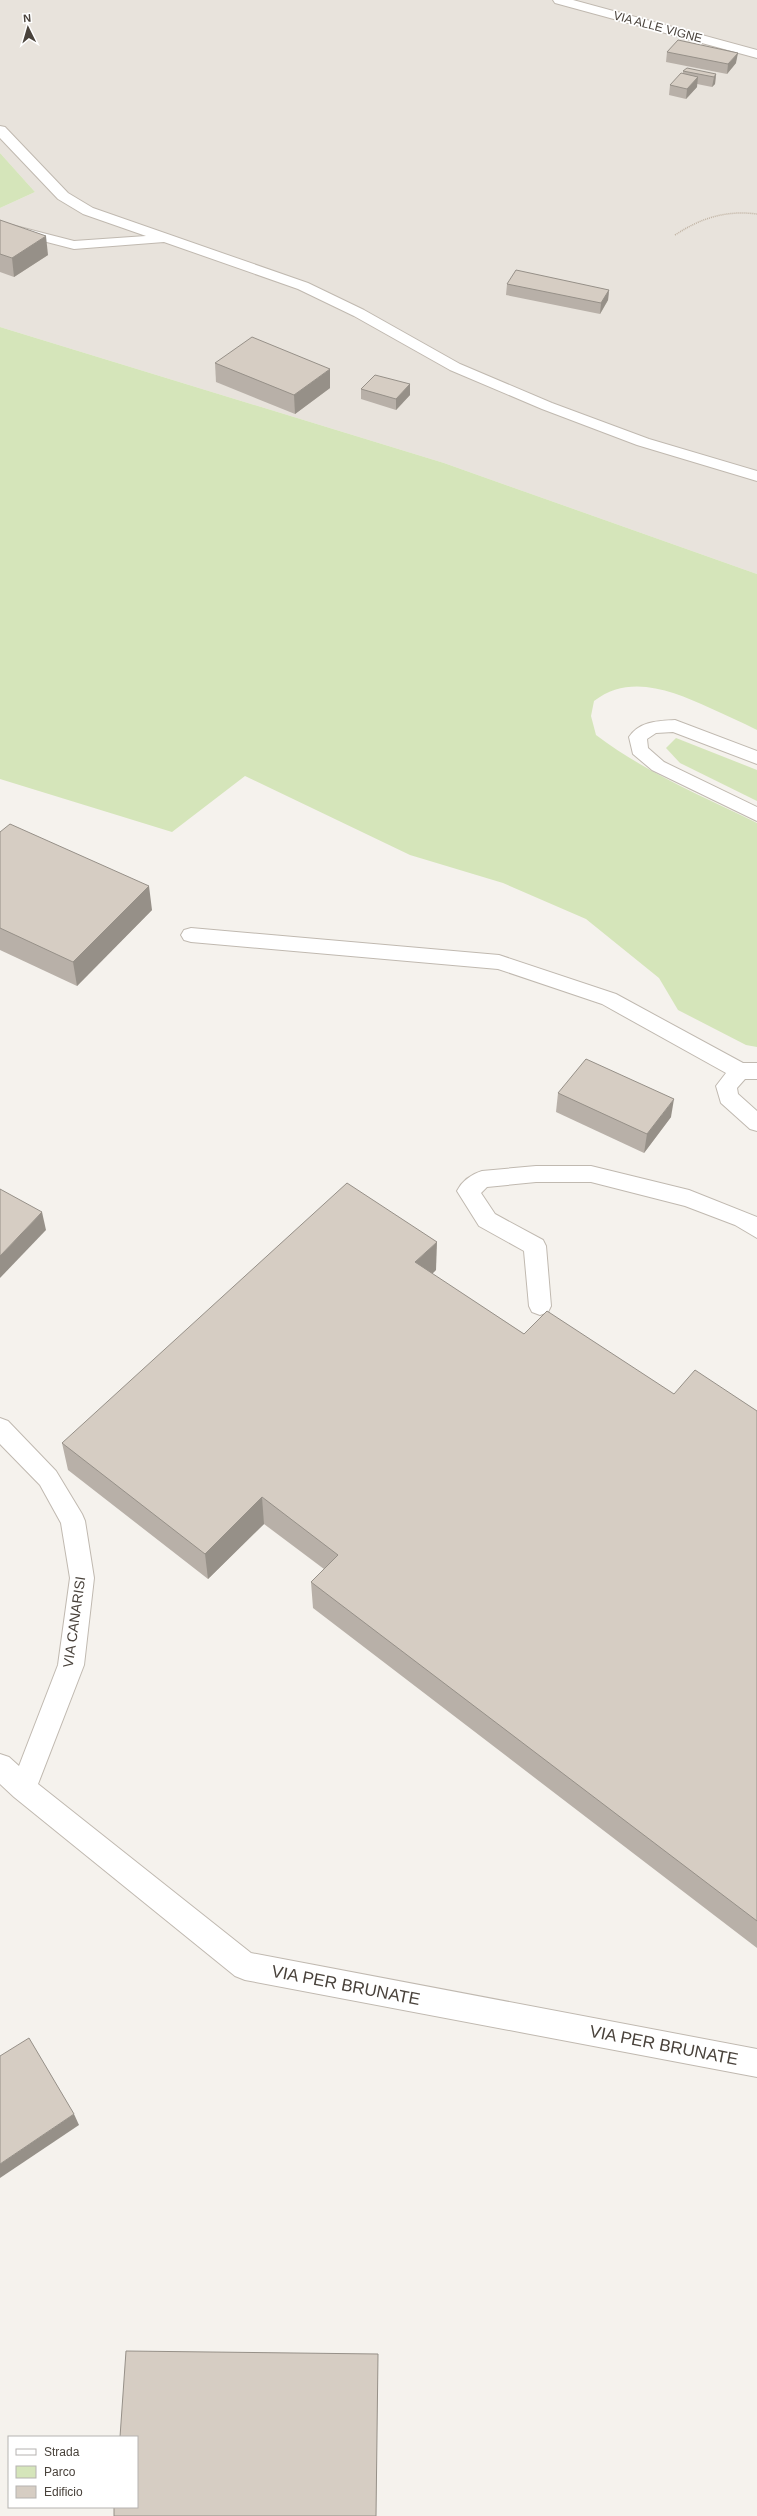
<svg xmlns="http://www.w3.org/2000/svg" width="757" height="2516" viewBox="0 0 757 2516" font-family="Arial,sans-serif">
<rect width="100%" height="100%" fill="#f5f2ed"/>
<polygon fill="#e8e3dc" points="0,0 757,0 757,574 444,463 0,327 0,208 35,192 0,153"/>
<g fill="#d5e5ba">
<polygon points="0,153 35,192 0,208"/>
<path d="M0,327L444,463L757,574V730C742,722 725,715 710,708C673,691 630,673 594,701L591,716L596,735C645,772 702,796 757,823V1047L746,1045L678,1010L659,978L586,919L503,883L410,855L245,776L172,832L0,779Z"/>
<polygon points="676,738 757,770 757,801 680,763 666,748"/>
</g>
<g fill="none" stroke-linecap="round" stroke-linejoin="round">
<g stroke="#c0b9b0" stroke-width="2">
<g id="minor">
<polygon points="553,0 573,0 757,50 757,58 555,3"/>
<polygon points="0,126 5,127 68,193 93,208 308,283 364,310 460,364 552,403 649,439 757,471 757,481 637,445 542,409 450,370 354,316 298,289 164,242 74,249 0,230 0,222 74,241 146,236 83,214 58,199 0,138"/>
<path d="M675,720L757,751V764L673,732L656,733L647,739L648,748L664,762L757,807V821L652,770L633,754L629,737C640,721 658,721 675,720Z"/>
<polygon points="191,928 499,955 616,994 743,1063 757,1063 757,1079 745,1079 737,1088 738,1094 757,1111 757,1131 750,1129 721,1103 716,1086 726,1073 602,1004 498,969 191,942 184,940 181,935 184,930"/>
<path d="M536,1166H591L689,1190L757,1217V1238L735,1225L685,1206L591,1182H536L487,1187L481,1193L495,1214L543,1240L546,1246L551,1306L548,1312L540,1315L532,1312L529,1306L524,1251L479,1226L457,1191C462,1181 472,1174 482,1171Z"/>
<polygon points="0,1418 8,1421 56,1471 82,1514 85,1521 94,1578 84,1665 38,1784 251,1953 757,2049 757,2077 245,1980 235,1976 14,1797 0,1784 0,1754 9,1757 19,1766 58,1665 70,1578 61,1523 40,1485 0,1444"/>
</g>
</g>
<path stroke="#c0b3a3" stroke-width="1.5" stroke-dasharray="1 1" stroke-linecap="butt" d="M675,235C701,218 726,210 757,214"/>
<use href="#minor" fill="#fff" fill-rule="evenodd"/>
</g>
<g fill="#b8b0a8">
<polygon points="667,52 736,63 727,74 666,62"/>
<polygon points="683,71 716,74 715,84 712,87 697,84 697,87 686,99 669,95 670,85 683,74"/>
<polygon points="0,220 48,255 14,277 0,272"/>
<polygon points="507,284 609,290 608,300 600,314 506,295"/>
<polygon points="215,363 330,388 295,414 216,382"/>
<polygon points="410,384 410,395 396,410 361,399 361,389"/>
<polygon points="0,832 152,910 77,986 0,950"/>
<polygon points="558,1093 671,1117 644,1153 556,1112"/>
<polygon points="436,1270 432,1274 524,1334 674,1394 757,1411 757,1948 313,1608 311,1582 324,1569 264,1524 208,1579 68,1470 62,1443"/>
</g>
<g fill="#969088">
<polygon points="738,53 736,63 727,74 728,64"/>
<polygon points="716,74 715,84 712,87 714,77"/>
<polygon points="698,77 697,87 686,99 687,89"/>
<polygon points="46,236 48,255 14,277 12,258"/>
<polygon points="609,290 608,300 600,314 601,303"/>
<polygon points="330,369 330,388 295,414 294,395"/>
<polygon points="410,384 410,395 396,410 396,399"/>
<polygon points="149,886 152,910 77,986 73,962"/>
<polygon points="674,1099 671,1117 644,1153 647,1134"/>
<polygon points="42,1212 46,1230 0,1278 0,1256"/>
<polygon points="437,1242 436,1270 414,1291 415,1262"/>
<polygon points="262,1497 264,1524 208,1579 205,1554"/>
<polygon points="74,2114 79,2125 0,2178 0,2164"/>
</g>
<g fill="#d6cdc3" stroke="#969088">
<polygon points="678,40 738,53 728,64 667,52"/>
<polygon points="687,68 716,74 714,77 683,71"/>
<polygon points="681,73 698,77 687,89 670,85"/>
<polygon points="0,220 46,236 12,258 0,254"/>
<polygon points="516,270 609,290 601,303 507,284"/>
<polygon points="252,337 330,369 294,395 215,363"/>
<polygon points="375,375 410,384 396,399 361,389"/>
<polygon points="10,824 149,886 73,962 0,928 0,832"/>
<polygon points="586,1059 674,1099 647,1134 558,1093"/>
<polygon points="347,1183 437,1242 415,1262 524,1334 547,1311 674,1394 695,1370 757,1411 757,1921 311,1582 338,1555 262,1497 205,1554 62,1443"/>
<polygon points="0,1189 42,1212 0,1256"/>
<polygon points="29,2038 74,2114 0,2164 0,2056"/>
<polygon points="126,2351 378,2354 376,2516 114,2516 114,2507 137,2507 137,2437 120,2437"/>
</g>
<g text-anchor="middle" stroke-width="3.5" stroke-linejoin="round" paint-order="stroke">
<g font-size="12" fill="#49423b" stroke="#fff">
<text transform="translate(658 27) rotate(15)" y="4">VIA ALLE VIGNE</text>
</g>
<g font-size="14" fill="#49423b" stroke="#fff">
<text transform="translate(74 1622) rotate(-82)" y="5">VIA CANARISI</text>
</g>
<g font-size="17" fill="#49423b" stroke="#fff">
<text transform="translate(346 1985) rotate(11)" y="6">VIA PER BRUNATE</text>
<text transform="translate(664 2045) rotate(11)" y="6">VIA PER BRUNATE</text>
</g>
</g>
<rect x="8" y="2436" width="130" height="72" fill="#ffffff" stroke="#b6b3b1"/>
<rect x="16" y="2449" width="20" height="6" fill="#ffffff" stroke="#b6b3b1"/>
<text x="44" y="2456" font-size="12" fill="#49423b">Strada</text>
<rect x="16" y="2466" width="20" height="12" fill="#d5e5ba" stroke="#b6b3b1"/>
<text x="44" y="2476" font-size="12" fill="#49423b">Parco</text>
<rect x="16" y="2486" width="20" height="12" fill="#d6cdc3" stroke="#b6b3b1"/>
<text x="44" y="2496" font-size="12" fill="#49423b">Edificio</text>
<g transform="translate(28 28) rotate(355)" stroke="#ffffff" stroke-width="3" paint-order="stroke">
<path d="M0-3L7 15L0 10L-7 15Z" fill="#49423b"/>
<text y="-6" font-size="11" font-weight="bold" text-anchor="middle" fill="#49423b">N</text>
</g>
</svg>
